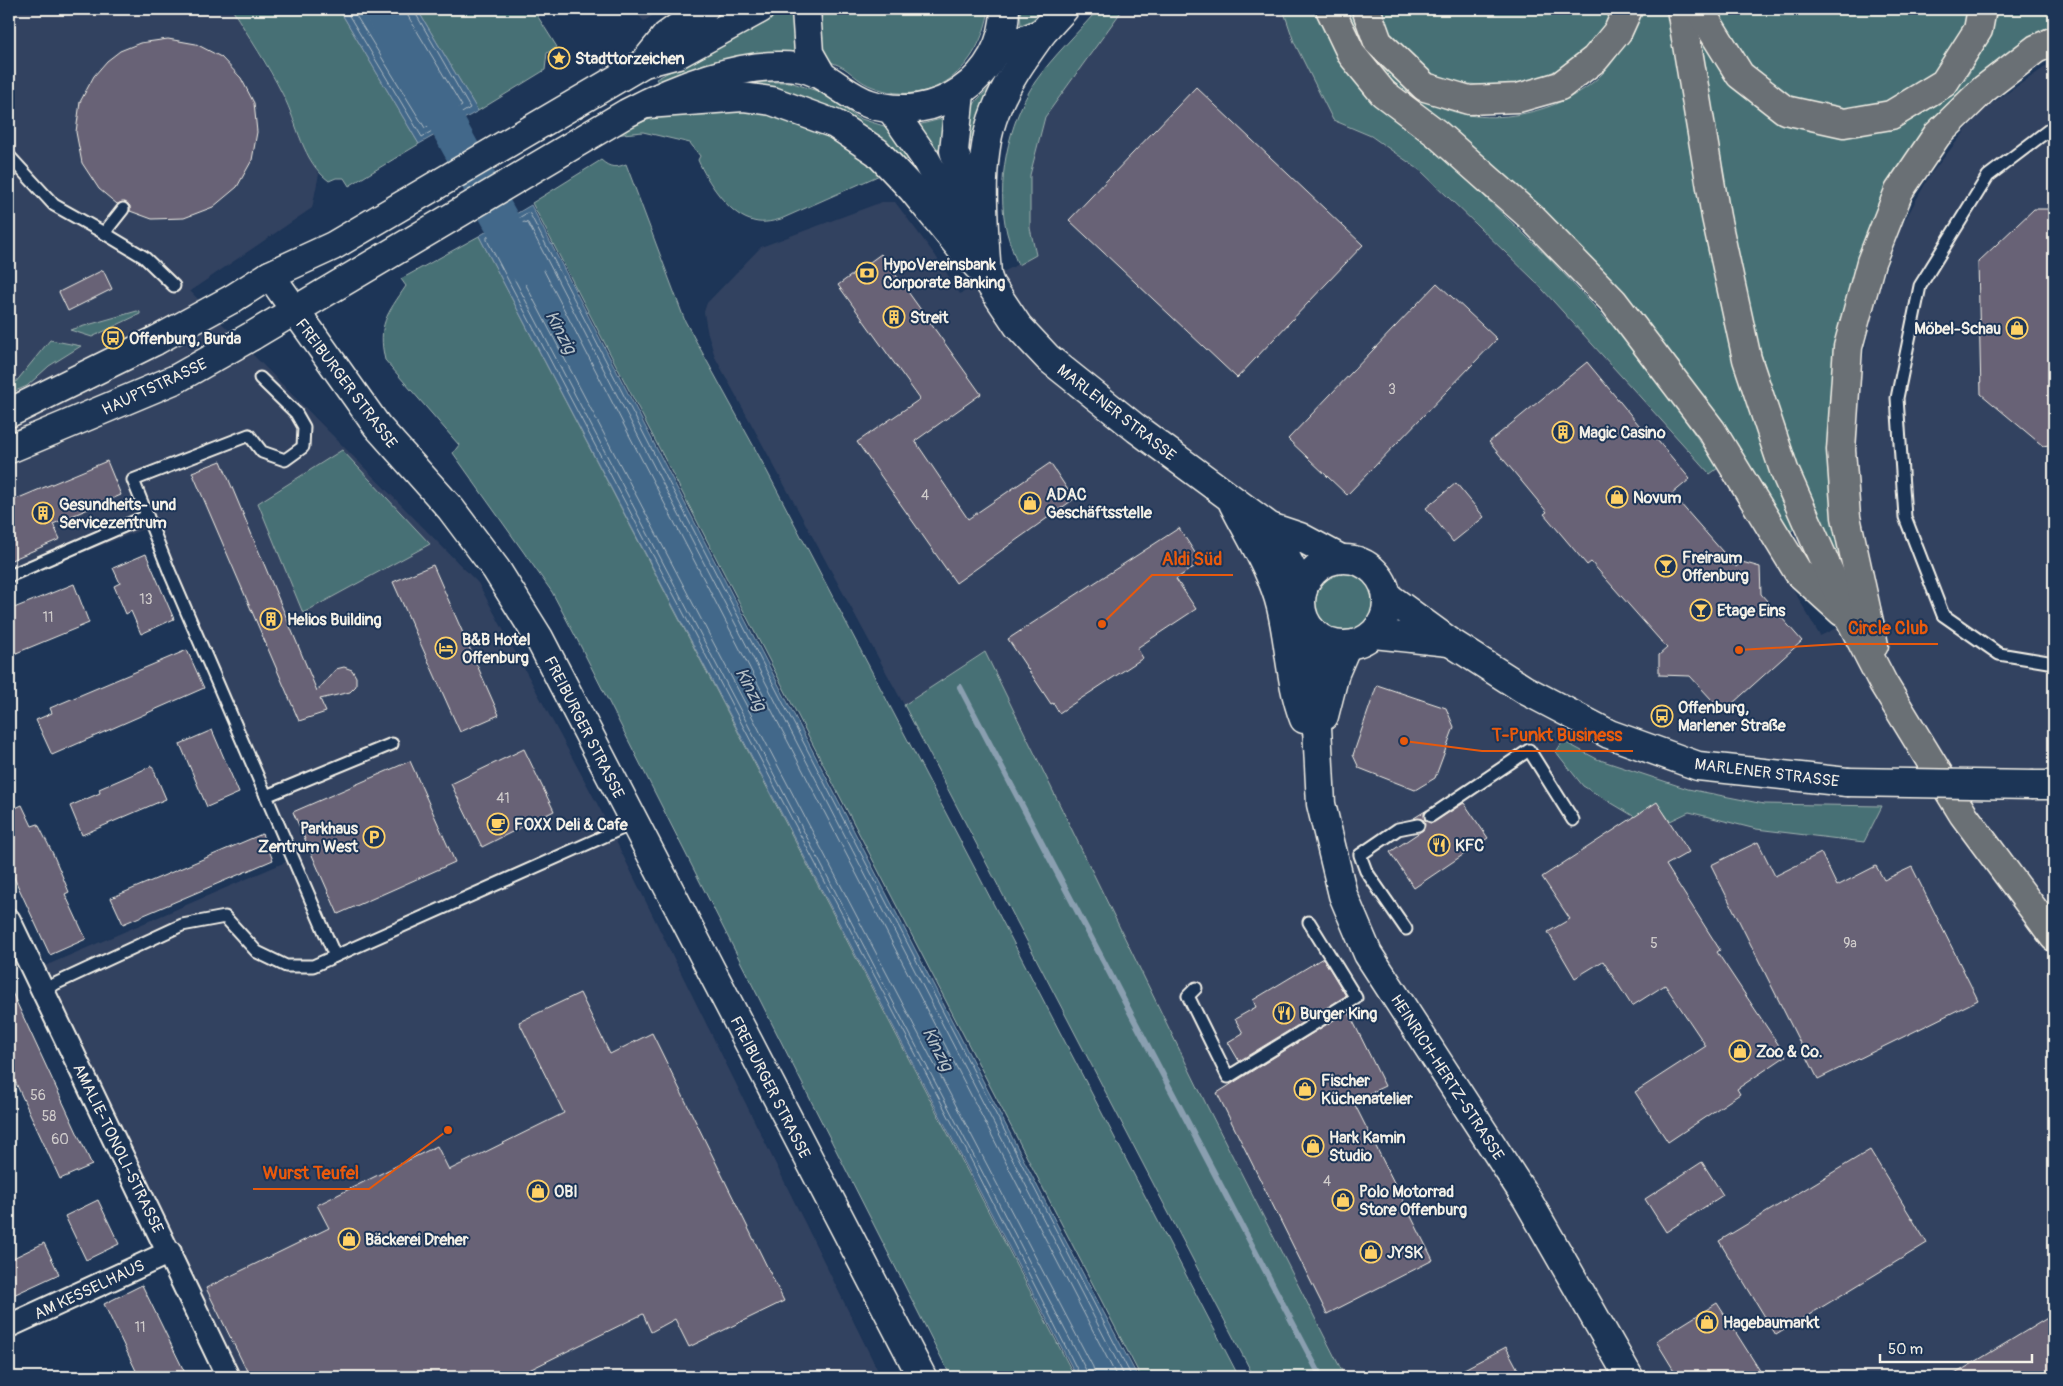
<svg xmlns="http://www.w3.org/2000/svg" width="2063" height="1386" viewBox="0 0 2063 1386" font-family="Pangolin,sans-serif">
<rect width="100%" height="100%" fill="#1d3557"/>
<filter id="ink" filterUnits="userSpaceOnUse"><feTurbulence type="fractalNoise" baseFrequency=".02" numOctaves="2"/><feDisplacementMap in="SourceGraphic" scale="10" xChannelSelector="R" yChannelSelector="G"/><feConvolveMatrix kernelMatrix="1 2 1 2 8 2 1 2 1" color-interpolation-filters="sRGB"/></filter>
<g filter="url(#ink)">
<g fill="#334260">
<polygon points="9,9 232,9 283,95 306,153 319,174 312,208 190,291 478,583 601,811 881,1377 236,1377 38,969 288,861 144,529 9,581"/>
<polygon points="632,9 663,9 644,21"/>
<polygon points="1123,9 1283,9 1294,42 1333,120 1371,136 1421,171 1534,280 1710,474 1718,468 1745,505 1820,636 1882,606 1869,566 1856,500 1854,402 1875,302 1899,231 1930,175 1981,111 2054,61 2054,1377 1345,1377 1207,1106 984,652 904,705 715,357 707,330 704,312 707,303 761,247 882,202 895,202 935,255 960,294 1036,255 1030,228 1030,175 1045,117"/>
</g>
<g fill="#477075" stroke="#9eb0ae">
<path d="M232,9H339L419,144L349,186L344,178H336L329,181C302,161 298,124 283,95C268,65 249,37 232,9Z"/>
<polygon points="417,9 533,9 557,47 547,53 545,70 478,111"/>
<polygon points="788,9 797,9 797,54 711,64 658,82 656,79"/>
<path d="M816,9H989C980,68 933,110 873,87C861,83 854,75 844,68C837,64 827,61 820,57Z"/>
<polygon points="1020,9 1046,9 1021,29"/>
<path d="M1098,9H1123L1045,117L1030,175V228L1036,255L1018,265C1014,255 1010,244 1007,233C995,184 1008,123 1035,82C1053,56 1078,33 1098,9Z"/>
<polygon points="1283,9 1322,9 1422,137 1547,256 1640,355 1718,468 1710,474 1534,280 1421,171 1371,136 1333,120 1294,42"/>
<path d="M1342,9H1354C1369,29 1385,49 1400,69C1406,77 1411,87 1419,93C1467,135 1561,117 1603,73C1621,55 1631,31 1642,9H1669L1795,528L1789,533L1681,365L1595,264L1377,67L1356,41Z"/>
<path d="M1376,9H1614C1610,19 1604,26 1598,34C1565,75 1522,91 1470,84C1450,82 1431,78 1414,65C1395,51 1385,29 1376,9Z"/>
<polygon points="1716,9 1973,9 1943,72 1883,108 1849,113 1812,110 1764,84 1734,45 1720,22"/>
<path d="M1993,9H2054V25L2006,56L1948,104L1921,137L1861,252L1847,295L1830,395L1834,485L1848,570L1839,572C1814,509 1788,445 1769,380C1734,267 1718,149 1697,33L1779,116L1805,129L1845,136L1896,129L1940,103L1965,80L1986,44Z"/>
<polygon points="1005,73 979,141 961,143 969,112 977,100"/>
<polygon points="762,82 790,82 820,92 858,118 884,126 900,139 912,157 900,163 741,86"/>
<path d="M744,104L847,141L882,174L781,219C770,222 761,224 750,220C728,213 707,181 698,160L700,156L690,143L643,132L613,135C656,111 697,110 744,104Z"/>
<polygon points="949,117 946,146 931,151 918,125"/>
<path d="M601,160C610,168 616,168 626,164L685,321L759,456L982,882L1239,1377H1141L532,203Z"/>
<path d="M479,236L1075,1377H951L580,645L552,592L453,453L459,445L385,360C377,325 387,314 406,286L401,279Z"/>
<polygon points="137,311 140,312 140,314 92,337 70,330"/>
<polygon points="50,340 81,346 49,366 27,386 13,392 12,387 15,383"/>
<polygon points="342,450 430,544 303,613 258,503"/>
<circle cx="1345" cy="602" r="32"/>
<polygon points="985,652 1207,1106 1345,1377 1254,1377 904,705"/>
<polygon points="1563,741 1597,759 1688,789 1764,804 1882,806 1864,842 1756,829 1689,812 1670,821 1657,803 1635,817 1583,786 1556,752"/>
</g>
<g fill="#43688a" stroke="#8a9fb0">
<polygon points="339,9 417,9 478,111 419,144"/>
<polygon points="531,205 1061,1232 1138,1377 1077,1377 479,236"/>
</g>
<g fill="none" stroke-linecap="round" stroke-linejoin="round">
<g stroke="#adbac2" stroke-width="1">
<polyline points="345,9 422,137 470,108 413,9"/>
<polyline points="352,9 425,128 462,106 408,16 407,9"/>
<polyline points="361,9 428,118 451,103 402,19 399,9"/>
<polyline points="1081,1377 962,1142 487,240 487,237 527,213 530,214 1132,1377"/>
<polyline points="1088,1377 1086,1370 495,242 496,239 524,222 528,223 1125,1377"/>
<polyline points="1095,1377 1093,1367 505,245 505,242 521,232 525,234 1117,1377"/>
</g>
<polyline stroke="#8a9fb0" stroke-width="6" points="960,687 1321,1377"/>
<polyline stroke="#43688a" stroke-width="36" points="381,9 412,60 526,266"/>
</g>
<g fill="#676276" stroke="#f4f1e8">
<polygon points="168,39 196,44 221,57 241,78 254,103 257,132 252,160 237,187 213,207 184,218 152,219 130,211 130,206 125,202 117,204 99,189 82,163 76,132 80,102 94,76 107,61 120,51 140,43"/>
<polygon points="1196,87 1363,245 1237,378 1069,220"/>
<polygon points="2034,209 2054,209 2054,444 2043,446 1981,394 1978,262"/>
<polygon points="881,254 981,394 915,441 968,519 1050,463 1074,499 956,583 857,442 920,399 838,285"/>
<polygon points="103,270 112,289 68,311 59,292"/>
<polygon points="1437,283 1497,339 1347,495 1288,439"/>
<polygon points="1587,362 1644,431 1647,428 1690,479 1672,494 1736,567 1742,562 1760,567 1761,594 1802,641 1723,712 1690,676 1659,675 1659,655 1667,648 1591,562 1587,565 1544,514 1547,512 1489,442"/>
<polygon points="107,461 121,495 53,524 60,539 9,561 9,502"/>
<polygon points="221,461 317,691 336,669 344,667 352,670 356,677 356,686 350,692 320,699 326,712 299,721 192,472"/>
<polygon points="1456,483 1484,517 1453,542 1426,508"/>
<polygon points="1179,528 1201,562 1176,579 1196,609 1137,648 1143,658 1059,713 1053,703 1051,704 1008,639"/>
<polygon points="146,554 174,619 141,634 131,611 126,614 114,586 120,583 113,568"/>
<polygon points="433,565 499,715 460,732 393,582"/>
<polygon points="74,584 89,623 9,656 9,610"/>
<polygon points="187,650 204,688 52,755 36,720 52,713 50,708"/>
<polygon points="1377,685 1446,708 1454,727 1435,778 1415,790 1359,768 1353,755"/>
<polygon points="212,730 239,793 207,807 180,744"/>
<polygon points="524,749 554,811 482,847 451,784"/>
<polygon points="410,761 455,862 338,914 293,812"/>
<polygon points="152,766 166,799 82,835 70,806 100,793 99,789"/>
<polygon points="1657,802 1689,852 1666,865 1720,950 1717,952 1786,1056 1737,1089 1740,1094 1668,1142 1635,1092 1706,1046 1665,985 1632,1006 1603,961 1575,978 1548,932 1570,919 1542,877"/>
<polygon points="1464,803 1488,838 1414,888 1390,852 1423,830 1424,820 1414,818 1427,810 1424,813 1425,820 1432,823"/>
<polygon points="22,805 32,826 38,824 53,854 69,892 65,894 86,939 50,955 9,867 9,811"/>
<polygon points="262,834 273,860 123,924 111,898"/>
<polygon points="1758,842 1775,876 1821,853 1837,886 1876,866 1884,880 1912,867 1978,1000 1818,1079 1711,865"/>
<polygon points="1323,958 1346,996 1239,1061 1228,1042 1243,1033 1235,1019 1256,1007 1253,1000"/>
<polygon points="9,986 92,1165 60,1179 9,1068"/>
<polygon points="580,993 610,1054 652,1033 784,1301 689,1347 675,1319 651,1332 643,1314 515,1377 250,1377 206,1288 329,1228 317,1205 437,1146 449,1170 564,1113 519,1022"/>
<polygon points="1348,1011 1385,1086 1353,1101 1433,1260 1327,1314 1217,1093"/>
<polygon points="1870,1150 1927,1243 1776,1335 1719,1241"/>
<polygon points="1702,1162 1723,1195 1666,1232 1645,1199"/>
<polygon points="98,1200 119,1244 86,1260 65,1216"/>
<polygon points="44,1243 59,1274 9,1297 9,1260"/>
<polygon points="142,1285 187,1377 139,1377 104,1304"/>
<polygon points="1717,1303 1764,1377 1678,1377 1656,1341"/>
<polygon points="2054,1314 2054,1377 1950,1377"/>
<polygon points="1506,1347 1522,1377 1449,1377"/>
</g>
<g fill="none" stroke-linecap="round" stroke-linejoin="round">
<g stroke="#f4f1e8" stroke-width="15">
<g id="service">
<polyline points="2054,126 1988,176 1920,286 1897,398 1905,517 1943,615 1999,654 2054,663"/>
<polyline points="9,156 54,205 104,233"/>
<polyline points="123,209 104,233 144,257 174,286"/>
<polyline points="260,378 296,413 304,427 303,447 285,460 262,452 249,435 133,480 170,573 335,956"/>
<polyline points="9,576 147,516"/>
<polyline points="266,796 392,744"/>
<polyline points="1431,816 1529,750 1573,820"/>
<polyline points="1406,929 1366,871 1360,855 1398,829 1418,825"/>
<polyline points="1196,988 1188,996 1228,1077 1356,998 1309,922"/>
<polyline points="42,990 182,925 225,917 257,952 286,966 313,966 634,823"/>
</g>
</g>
<g stroke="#f4f1e8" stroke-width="26">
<g id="minor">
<polyline points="9,920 228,1377"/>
<polyline points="9,1326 170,1252"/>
</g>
</g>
<g stroke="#f4f1e8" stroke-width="31">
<g id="tertiary">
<path d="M1042,33C1024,58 1006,83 995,112C976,159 984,226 987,276L990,284L1018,326L1048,358L1137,429L1270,527L1300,537L1341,559"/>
<polyline points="960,93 954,151 976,218"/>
<polyline points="647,104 743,97 772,101 835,124 877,152 912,189 962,250 987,276"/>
<polyline points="891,109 925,158 943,191 958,237"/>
<path d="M1233,503C1250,537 1272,570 1281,607C1290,644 1290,683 1304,719"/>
<polyline points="1270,527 1303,590"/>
<circle cx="1344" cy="602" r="43"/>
<polyline points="1387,596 1450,642 1525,690 1609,734 1698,766 1847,782"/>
<polyline points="1312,631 1321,804 1343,895 1368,954 1527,1199 1629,1377"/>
<polyline points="1374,634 1449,642"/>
<polyline points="1324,716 1335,673 1347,645"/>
<polyline points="2034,785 2054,785"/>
</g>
</g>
<g stroke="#f4f1e8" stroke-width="31">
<g id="secondary">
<polyline points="806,9 809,53 821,74"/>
<polyline points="996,51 1042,33 1064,9"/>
<polyline points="644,63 666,36 704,9"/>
<polyline points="270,275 377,426 451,509 496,569 539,638 922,1377"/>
<polyline points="232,299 270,275 333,246 644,63 678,54 760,9"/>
<path d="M252,336L627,113C674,88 743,60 797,67C826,71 844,96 870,104C936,125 1004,78 1005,9"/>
<polyline points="9,413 155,341"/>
<polyline points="9,449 176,379"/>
</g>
</g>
<g stroke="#f4f1e8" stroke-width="31">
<g id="primary">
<polyline points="1330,9 1352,55 1383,93 1436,133 1532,218 1613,301 1712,431 1798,572 1842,612"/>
<polyline points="1681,9 1716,217 1747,359 1784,470 1850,619 1883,683 1963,814 2054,937"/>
<polyline points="1874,645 1846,517 1841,450 1848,347 1871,262 1899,191 1937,135 1984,89 2036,49 2054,41"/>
</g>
</g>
<g stroke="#f4f1e8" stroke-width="31">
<g id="trunk">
<polyline points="1366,9 1378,42 1425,87 1469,100 1518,98 1560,86 1595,59 1618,31 1628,9"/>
<polyline points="1699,9 1740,75 1785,110 1844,123 1891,115 1944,83 1978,30 1982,9"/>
</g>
</g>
<use href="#service" stroke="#1d3557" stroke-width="11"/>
<use href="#minor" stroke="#1d3557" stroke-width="22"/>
<use href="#tertiary" stroke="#1d3557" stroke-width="28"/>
<use href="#secondary" stroke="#1d3557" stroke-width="28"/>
<use href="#primary" stroke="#6b6f75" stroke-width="28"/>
<use href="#trunk" stroke="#6b6f75" stroke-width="28"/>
<g stroke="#f4f1e8" stroke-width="31" stroke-linecap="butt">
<polyline id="tertiary-bridge" points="1847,782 2034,785"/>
</g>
<g stroke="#f4f1e8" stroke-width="31" stroke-linecap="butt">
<g id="secondary-bridge">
<polyline points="155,341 232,299"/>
<polyline points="176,379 252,336"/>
</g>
</g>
<use href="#tertiary-bridge" stroke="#1d3557" stroke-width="28"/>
<use href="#secondary-bridge" stroke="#1d3557" stroke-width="28"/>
</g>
</g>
<defs>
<g id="sight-ring" transform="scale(1.125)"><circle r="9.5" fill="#1d3557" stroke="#ffd166" stroke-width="1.5"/><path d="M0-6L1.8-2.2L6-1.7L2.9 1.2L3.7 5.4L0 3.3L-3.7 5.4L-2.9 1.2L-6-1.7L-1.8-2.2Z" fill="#ffd166"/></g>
<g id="bank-ring" transform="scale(1.125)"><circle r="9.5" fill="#1d3557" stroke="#ffd166" stroke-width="1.5"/><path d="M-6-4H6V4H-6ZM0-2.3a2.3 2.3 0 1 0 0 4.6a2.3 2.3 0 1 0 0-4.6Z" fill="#ffd166"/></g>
<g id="building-ring" transform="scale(1.125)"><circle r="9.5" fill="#1d3557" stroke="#ffd166" stroke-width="1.5"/><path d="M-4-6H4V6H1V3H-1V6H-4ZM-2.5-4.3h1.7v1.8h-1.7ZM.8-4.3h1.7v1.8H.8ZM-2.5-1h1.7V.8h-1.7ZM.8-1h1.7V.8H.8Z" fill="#ffd166"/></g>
<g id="shop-ring" transform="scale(1.125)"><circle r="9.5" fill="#1d3557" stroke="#ffd166" stroke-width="1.5"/><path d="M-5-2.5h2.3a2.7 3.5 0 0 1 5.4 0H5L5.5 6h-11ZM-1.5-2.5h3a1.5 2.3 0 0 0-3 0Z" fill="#ffd166"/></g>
<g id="bus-ring" transform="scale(1.125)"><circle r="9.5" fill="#1d3557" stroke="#ffd166" stroke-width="1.5"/><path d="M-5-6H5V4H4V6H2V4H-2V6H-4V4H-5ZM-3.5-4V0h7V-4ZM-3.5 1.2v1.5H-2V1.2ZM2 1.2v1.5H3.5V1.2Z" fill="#ffd166"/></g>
<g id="bar-ring" transform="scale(1.125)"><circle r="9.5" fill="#1d3557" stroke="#ffd166" stroke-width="1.5"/><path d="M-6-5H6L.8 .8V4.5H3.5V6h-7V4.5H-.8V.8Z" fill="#ffd166"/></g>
<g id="hotel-ring" transform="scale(1.125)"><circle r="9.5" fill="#1d3557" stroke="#ffd166" stroke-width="1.5"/><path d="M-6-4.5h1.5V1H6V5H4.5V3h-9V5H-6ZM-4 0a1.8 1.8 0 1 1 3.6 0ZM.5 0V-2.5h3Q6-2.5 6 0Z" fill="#ffd166"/></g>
<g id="cafe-ring" transform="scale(1.125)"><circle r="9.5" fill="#1d3557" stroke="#ffd166" stroke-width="1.5"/><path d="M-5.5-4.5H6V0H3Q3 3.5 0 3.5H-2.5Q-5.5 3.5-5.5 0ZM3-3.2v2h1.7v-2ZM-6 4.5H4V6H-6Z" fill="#ffd166"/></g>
<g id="parking-ring" transform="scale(1.125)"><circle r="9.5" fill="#1d3557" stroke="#ffd166" stroke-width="1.5"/><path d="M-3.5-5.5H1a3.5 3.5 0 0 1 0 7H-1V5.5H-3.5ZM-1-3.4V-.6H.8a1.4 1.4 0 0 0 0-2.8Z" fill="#ffd166"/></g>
<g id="restaurant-ring" transform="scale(1.125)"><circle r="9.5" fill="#1d3557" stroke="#ffd166" stroke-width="1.5"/><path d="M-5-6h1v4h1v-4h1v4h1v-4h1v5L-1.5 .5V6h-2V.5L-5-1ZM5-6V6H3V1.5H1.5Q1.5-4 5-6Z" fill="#ffd166"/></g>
</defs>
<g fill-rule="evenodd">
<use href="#sight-ring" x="559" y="58"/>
<use href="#bank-ring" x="867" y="273"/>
<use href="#building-ring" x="894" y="317"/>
<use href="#shop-ring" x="2017" y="328"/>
<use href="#bus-ring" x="113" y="338"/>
<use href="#building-ring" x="1563" y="432"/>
<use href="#shop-ring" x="1617" y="497"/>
<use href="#shop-ring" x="1030" y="503"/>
<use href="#building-ring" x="43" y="513"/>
<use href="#bar-ring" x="1666" y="566"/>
<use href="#bar-ring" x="1701" y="610"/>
<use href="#building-ring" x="271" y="619"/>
<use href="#hotel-ring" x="446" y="648"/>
<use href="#bus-ring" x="1662" y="716"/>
<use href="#cafe-ring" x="498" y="824"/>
<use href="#parking-ring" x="374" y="837"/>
<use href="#restaurant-ring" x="1439" y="845"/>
<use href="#restaurant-ring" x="1284" y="1013"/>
<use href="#shop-ring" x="1740" y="1051"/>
<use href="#shop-ring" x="1305" y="1089"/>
<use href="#shop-ring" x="1313" y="1146"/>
<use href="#shop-ring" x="538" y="1191"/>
<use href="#shop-ring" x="1343" y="1200"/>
<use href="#shop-ring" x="349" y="1239"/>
<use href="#shop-ring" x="1371" y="1252"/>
<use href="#shop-ring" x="1707" y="1322"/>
</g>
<g text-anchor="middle" stroke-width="4" stroke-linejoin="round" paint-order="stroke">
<g font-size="14" fill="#d1cdcc">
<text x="1392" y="394">3</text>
<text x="925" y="500">4</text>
<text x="146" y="604">13</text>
<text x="48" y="622">11</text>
<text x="503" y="803">41</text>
<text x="1654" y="948">5</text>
<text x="1850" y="948">9a</text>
<text x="38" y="1100">56</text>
<text x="49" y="1121">58</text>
<text x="60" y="1144">60</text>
<text x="1327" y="1186">4</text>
<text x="140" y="1332">11</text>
</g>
<g font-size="16" font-weight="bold" fill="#f4f1e8" stroke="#1d3557" text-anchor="start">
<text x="575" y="64">Stadttorzeichen</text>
<text x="883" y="270">HypoVereinsbank<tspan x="883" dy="18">Corporate Banking</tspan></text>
<text x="910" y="323">Streit</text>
<text x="2001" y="334" text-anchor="end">Möbel-Schau</text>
<text x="129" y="344">Offenburg, Burda</text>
<text x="1579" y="438">Magic Casino</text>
<text x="1046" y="500">ADAC<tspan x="1046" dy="18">Geschäftsstelle</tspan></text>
<text x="1633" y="503">Novum</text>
<text x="59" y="510">Gesundheits- und<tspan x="59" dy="18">Servicezentrum</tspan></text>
<text x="1682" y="563">Freiraum<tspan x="1682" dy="18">Offenburg</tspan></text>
<text x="1717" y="616">Etage Eins</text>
<text x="287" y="625">Helios Building</text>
<text x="462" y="645">B&amp;B Hotel<tspan x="462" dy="18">Offenburg</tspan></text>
<text x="1678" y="713">Offenburg,<tspan x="1678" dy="18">Marlener Straße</tspan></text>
<text x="514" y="830">FOXX Deli &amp; Cafe</text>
<text x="358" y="834" text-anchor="end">Parkhaus<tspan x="358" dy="18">Zentrum West</tspan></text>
<text x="1455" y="851">KFC</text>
<text x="1300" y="1019">Burger King</text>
<text x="1756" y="1057">Zoo &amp; Co.</text>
<text x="1321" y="1086">Fischer<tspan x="1321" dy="18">Küchenatelier</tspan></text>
<text x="1329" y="1143">Hark Kamin<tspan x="1329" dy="18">Studio</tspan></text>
<text x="554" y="1197">OBI</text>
<text x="1359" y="1197">Polo Motorrad<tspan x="1359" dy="18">Store Offenburg</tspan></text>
<text x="365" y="1245">Bäckerei Dreher</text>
<text x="1387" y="1258">JYSK</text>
<text x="1723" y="1328">Hagebaumarkt</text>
</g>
<g font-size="16" fill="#f4f1e8" stroke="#1d3557">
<text transform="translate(347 383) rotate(53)" y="6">FREIBURGER STRASSE</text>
<text transform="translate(154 386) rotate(-25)" y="6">HAUPTSTRASSE</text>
<text transform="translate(1117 412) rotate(38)" y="6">MARLENER STRASSE</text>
<text transform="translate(585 727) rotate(63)" y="6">FREIBURGER STRASSE</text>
<text transform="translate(1767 772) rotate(7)" y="6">MARLENER STRASSE</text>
<text transform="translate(1448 1077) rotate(57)" y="6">HEINRICH-HERTZ-STRASSE</text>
<text transform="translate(771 1087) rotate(63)" y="6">FREIBURGER STRASSE</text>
<text transform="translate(119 1148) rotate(64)" y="6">AMALIE-TONOLI-STRASSE</text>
<text transform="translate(89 1289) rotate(-25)" y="6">AM KESSELHAUS</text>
</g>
<g font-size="18" font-style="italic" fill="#b6c1c7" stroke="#1d3557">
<text transform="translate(561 332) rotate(62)" y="6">Kinzig</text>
<text transform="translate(751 689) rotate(62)" y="6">Kinzig</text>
<text transform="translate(938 1049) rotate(63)" y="6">Kinzig</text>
</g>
</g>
<path fill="none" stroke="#e8590c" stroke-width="2" d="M1102 624L1152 575H1233M1739 650L1838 644H1938M1404 741L1482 751H1633M448 1130L369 1189H253"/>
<g fill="#e8590c" stroke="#1d3557" stroke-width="2">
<circle cx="1102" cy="624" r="5"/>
<circle cx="1739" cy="650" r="5"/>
<circle cx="1404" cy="741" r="5"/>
<circle cx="448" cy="1130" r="5"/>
</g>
<g font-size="18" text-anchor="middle" font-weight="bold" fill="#e8590c" stroke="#1d3557" stroke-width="4" stroke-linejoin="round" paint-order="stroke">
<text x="1192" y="565">Aldi Süd</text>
<text x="1888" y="634">Circle Club</text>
<text x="1557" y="741">T-Punkt Business</text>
<text x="311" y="1179">Wurst Teufel</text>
</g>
<rect width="2063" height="1386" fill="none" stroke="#1d3557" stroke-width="30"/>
<rect x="15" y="15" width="2033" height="1356" fill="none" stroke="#f4f1e8" stroke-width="2" filter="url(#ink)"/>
<path d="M1880 1354v8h152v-8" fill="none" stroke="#f4f1e8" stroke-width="2.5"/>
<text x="1888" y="1354" font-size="15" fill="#f4f1e8" stroke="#1d3557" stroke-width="4" paint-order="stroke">50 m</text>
</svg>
